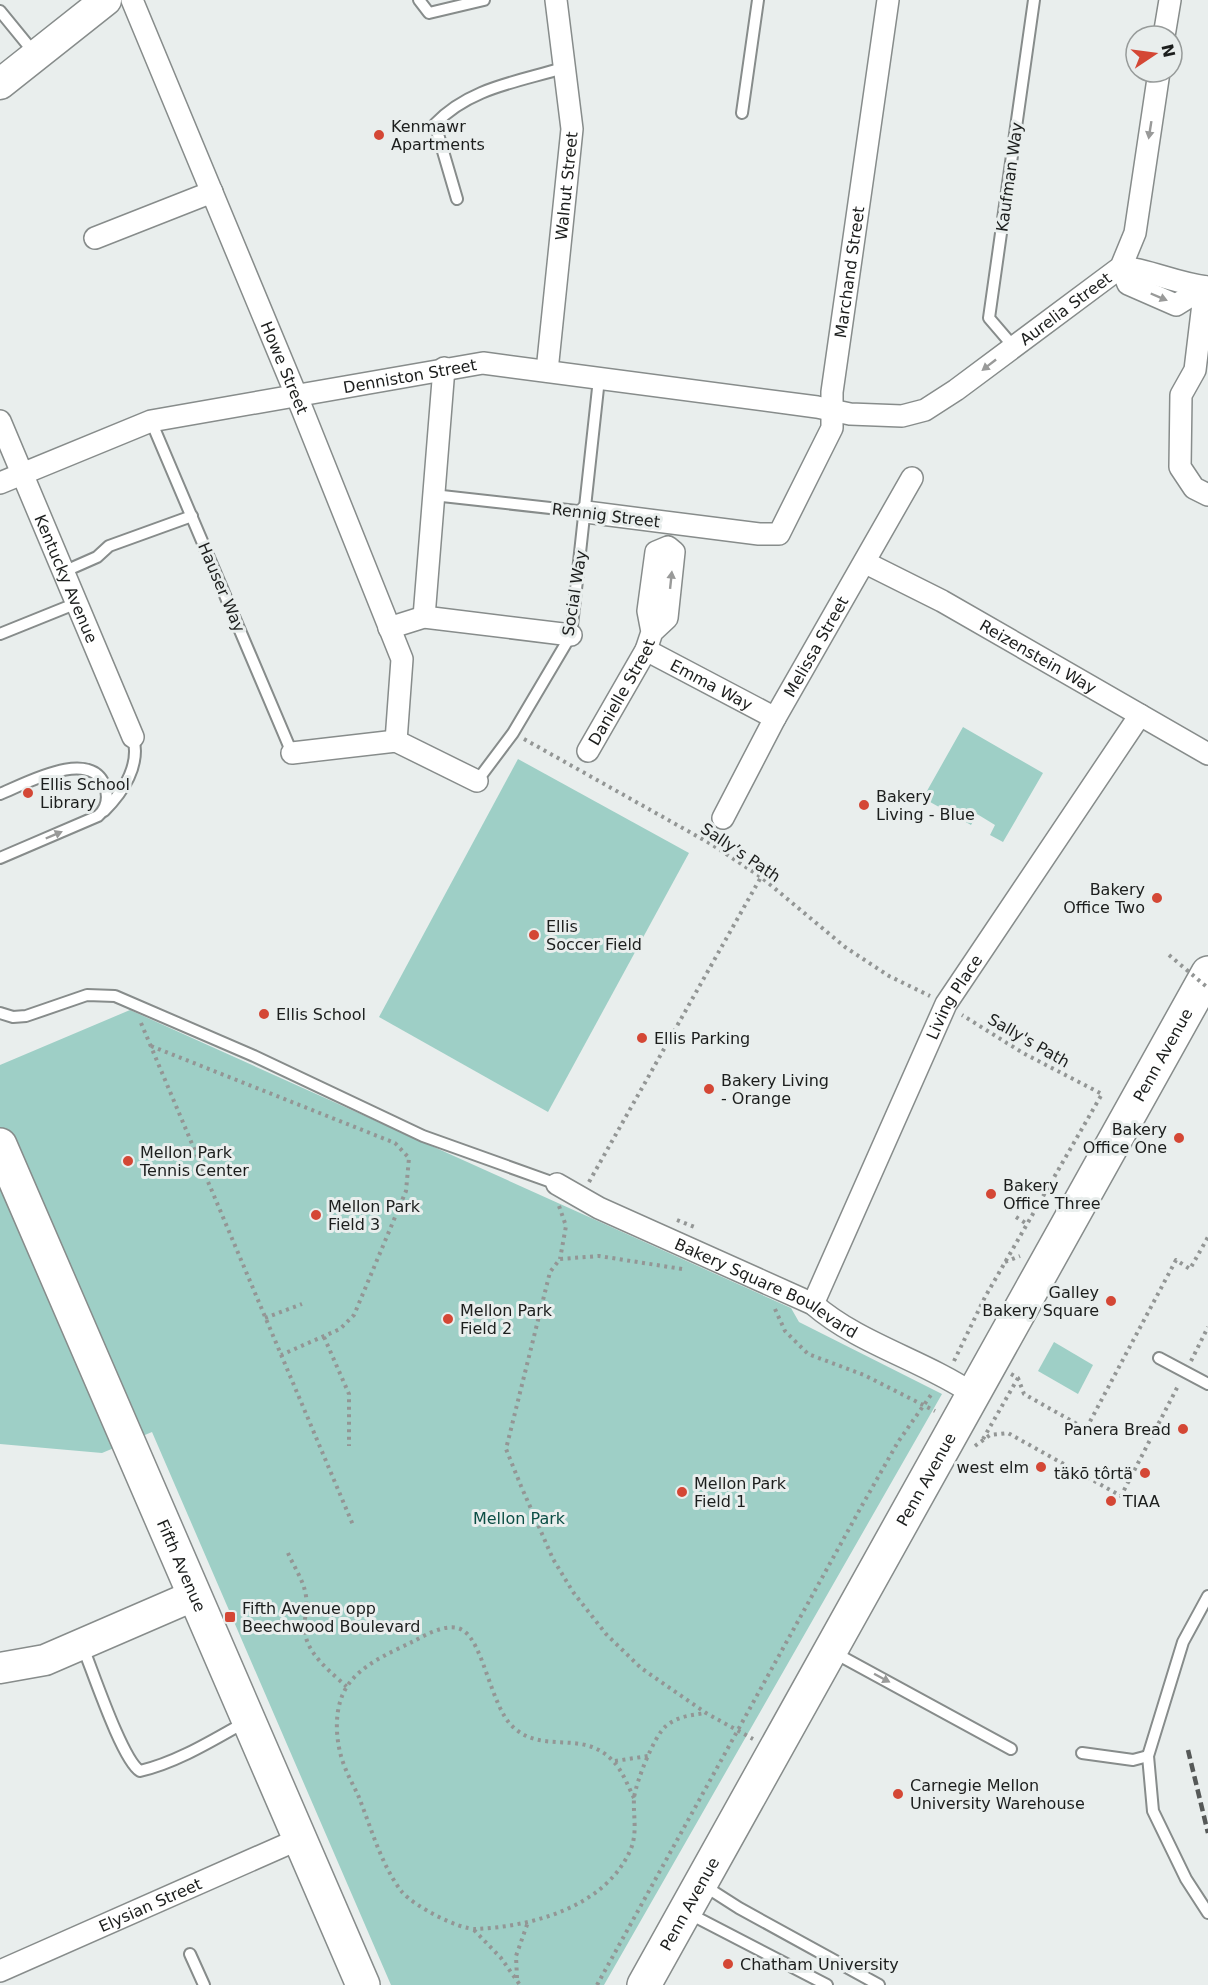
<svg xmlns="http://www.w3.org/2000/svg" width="1208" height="1985" viewBox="0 0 1208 1985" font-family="'DejaVu Sans',sans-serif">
<rect width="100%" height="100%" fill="#e9eeed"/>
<g fill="#9ecfc6">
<polygon points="963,727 1043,773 1003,842 990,835 995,825 977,814 971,825 923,798"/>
<polygon points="518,759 689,853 548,1112 379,1017"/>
<polygon points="130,1010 791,1308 799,1322 942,1394 604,1985 391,1985 152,1432 102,1453 0,1444 0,1065"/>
<polygon points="1054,1342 1093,1365 1078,1394 1038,1371"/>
</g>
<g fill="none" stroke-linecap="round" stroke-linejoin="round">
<g stroke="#878c8b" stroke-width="14">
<g id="service">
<polyline points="419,0 429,13 484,0"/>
<polyline points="0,11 36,55"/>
<polyline points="742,113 758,0"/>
<path d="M457,199L435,124C469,88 517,82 563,68"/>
<polyline points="1013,346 989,318 1034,0"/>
<polyline points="151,421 292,753"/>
<polyline points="433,495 586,512"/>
<polyline points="63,572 97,557 109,546 192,516"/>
<polyline points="0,634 77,603"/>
<polyline points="477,781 513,733 571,635 599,379"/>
<path d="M0,794C25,784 90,747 105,786C109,798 106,809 98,816L0,858"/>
<path d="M104,811C123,792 141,765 133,737"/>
<polyline points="0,1013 13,1017 26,1016 87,995 115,996 254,1056 423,1136 557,1184"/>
<polyline points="1159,1358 1208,1384"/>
<polyline points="1208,1596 1183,1642 1148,1756 1153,1811 1186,1879 1208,1913"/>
<path d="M82,1645C92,1669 122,1760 140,1771C178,1762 213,1740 247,1721"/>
<polyline points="833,1652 1011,1749"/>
<polyline points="1082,1753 1133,1760 1148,1756"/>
<polyline points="703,1885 739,1908 879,1985"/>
<polyline points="688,1913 827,1985"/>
<polyline points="190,1954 204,1985"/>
</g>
</g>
<g stroke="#878c8b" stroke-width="24">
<g id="minor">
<path id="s1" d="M132,0L302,409L402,659L396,741"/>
<polyline points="1164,36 1170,0"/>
<polyline points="95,238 212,192"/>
<polyline points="1121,267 1128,284 1176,305 1205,287"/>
<path d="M1121,267C1151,270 1177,284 1208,287"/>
<polyline points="1205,287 1195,370 1181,395 1180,467 1194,488 1208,495"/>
<path id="s2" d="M547,371L572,129L556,0"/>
<path id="s3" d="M0,421L133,737"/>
<path id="s4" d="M0,483L151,421L483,363L817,407L850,414L902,416L925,410L956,390L1121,267L1135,233L1159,72"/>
<path id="s5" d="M586,512L759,534H779L832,428V392L888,0"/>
<path id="s6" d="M866,563L942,601L1208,754"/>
<polyline points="424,617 444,368"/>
<polyline points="389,628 424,617 571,635"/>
<path id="s7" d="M646,650L775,718"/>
<path id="s8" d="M588,751L646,650L652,632L667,618L674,552L668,547L656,552L648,611L652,632"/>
<polyline points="292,753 396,741 477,781"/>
<path id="s9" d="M723,818L775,718L912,478"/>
<path id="s10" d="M557,1184L599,1208L813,1304C859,1344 923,1360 973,1394"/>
<path id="s11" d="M813,1304L946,1004L1140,715"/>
<path id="s12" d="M0,1971L299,1839"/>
</g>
</g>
<g stroke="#878c8b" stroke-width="33">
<g id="secondary">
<polyline points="0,84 106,0"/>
<polyline points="0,1668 45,1660 193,1596"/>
</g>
</g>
<g stroke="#878c8b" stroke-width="36">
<g id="primary">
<path id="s13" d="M644,1985L1208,973"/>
</g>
</g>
<g stroke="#878c8b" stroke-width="36">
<g id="trunk">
<path id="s14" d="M0,1145L363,1985"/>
</g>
</g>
<g stroke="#939695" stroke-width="4" stroke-dasharray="3 4.5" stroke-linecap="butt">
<polyline points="524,739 711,844 761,877 845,947 889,976 930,996"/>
<polyline points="141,1023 353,1525"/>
<polyline points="151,1046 395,1143 409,1158 406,1191 354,1315 340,1329 281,1355"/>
<polyline points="589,1182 761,877"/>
<polyline points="559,1206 566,1226 560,1259"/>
<polyline points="1016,1217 1027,1224"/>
<polyline points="677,1220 697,1228"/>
<polyline points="1005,1262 1020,1256"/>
<polyline points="682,1269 599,1256 560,1259 550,1272 506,1449 521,1486 553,1559 573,1592 606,1634 641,1668 706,1713 753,1739"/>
<polyline points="775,1309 785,1331 808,1354 864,1375 935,1411"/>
<polyline points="265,1318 302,1304"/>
<polyline points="324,1337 349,1394 349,1446"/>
<polyline points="954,1361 985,1297 1102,1094 1023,1053 962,1015"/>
<polyline points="1191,1361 1208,1327"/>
<polyline points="1011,1374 1018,1378 1024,1394 1086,1429 1176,1260 1190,1269 1208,1237"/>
<polyline points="983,1439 1018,1378"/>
<polyline points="975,1446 990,1435 1008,1433 1121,1496 1179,1384"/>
<path d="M288,1553C293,1565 302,1578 305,1591C309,1606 303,1619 305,1633C308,1655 332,1673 347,1687"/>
<polyline points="615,1761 648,1756"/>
<path d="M634,1798C628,1786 622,1770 613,1761C582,1728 543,1756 512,1726C491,1705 484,1646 464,1631C450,1621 427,1634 414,1641C388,1654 351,1668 341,1699C335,1716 336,1738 341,1756C345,1770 352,1783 358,1795C371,1827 381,1865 402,1892C414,1906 459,1930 477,1929C535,1926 605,1906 630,1851C638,1833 633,1817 634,1798C636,1782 654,1736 666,1726C678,1716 692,1715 706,1713"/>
<polyline points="474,1930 501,1958 520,1985"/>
<polyline points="517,1978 516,1956 528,1922"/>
<polyline points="597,1985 860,1509 898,1442 933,1392"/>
</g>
<use href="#service" stroke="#fff" stroke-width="10"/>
<use href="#minor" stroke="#fff" stroke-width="21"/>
<use href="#secondary" stroke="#fff" stroke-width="30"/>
<use href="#primary" stroke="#fff" stroke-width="33"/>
<use href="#trunk" stroke="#fff" stroke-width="33"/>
<polyline stroke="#565958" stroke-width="4.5" stroke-dasharray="9 4.5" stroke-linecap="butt" points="1188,1750 1208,1833"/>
<polyline stroke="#939695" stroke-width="4" stroke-dasharray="3 4.5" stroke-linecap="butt" points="1169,955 1208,988"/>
</g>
<defs><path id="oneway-solid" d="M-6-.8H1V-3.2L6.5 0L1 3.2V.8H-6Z" transform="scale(1.5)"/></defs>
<g fill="#999a99">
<use href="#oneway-solid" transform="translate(1150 130) rotate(99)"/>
<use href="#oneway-solid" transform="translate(1159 297) rotate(23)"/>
<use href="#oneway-solid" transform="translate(989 365) rotate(142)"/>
<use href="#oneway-solid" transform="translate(671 580) rotate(-84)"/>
<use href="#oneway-solid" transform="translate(54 835) rotate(-23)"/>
<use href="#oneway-solid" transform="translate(882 1678) rotate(28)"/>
</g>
<g fill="#d44735" stroke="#e9eeed" stroke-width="2">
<circle cx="379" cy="135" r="6"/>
<circle cx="28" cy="793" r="6"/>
<circle cx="864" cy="805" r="6"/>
<circle cx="1157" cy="898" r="6"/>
<circle cx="534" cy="935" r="6"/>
<circle cx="264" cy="1014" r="6"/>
<circle cx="642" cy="1038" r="6"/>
<circle cx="709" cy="1089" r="6"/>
<circle cx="1179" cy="1138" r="6"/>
<circle cx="128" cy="1161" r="6"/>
<circle cx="991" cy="1194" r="6"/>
<circle cx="316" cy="1215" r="6"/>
<circle cx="1111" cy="1301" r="6"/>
<circle cx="448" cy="1319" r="6"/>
<circle cx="1183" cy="1429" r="6"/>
<circle cx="1041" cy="1467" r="6"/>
<circle cx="1145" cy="1473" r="6"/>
<circle cx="682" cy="1492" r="6"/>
<circle cx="1111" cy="1501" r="6"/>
<rect x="224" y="1611" width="12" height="12" rx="3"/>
<circle cx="898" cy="1794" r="6"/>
<circle cx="728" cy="1964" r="6"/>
</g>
<g text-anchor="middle" stroke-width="6" stroke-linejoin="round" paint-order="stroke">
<g font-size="16" fill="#1c1e1d" stroke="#e9eeed" text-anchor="start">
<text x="391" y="132">Kenmawr<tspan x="391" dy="18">Apartments</tspan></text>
<text x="40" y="790">Ellis School<tspan x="40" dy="18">Library</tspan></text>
<text x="876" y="802">Bakery<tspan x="876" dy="18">Living - Blue</tspan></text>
<text x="1145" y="895" text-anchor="end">Bakery<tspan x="1145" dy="18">Office Two</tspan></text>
<text x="546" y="932">Ellis<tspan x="546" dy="18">Soccer Field</tspan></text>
<text x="276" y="1020">Ellis School</text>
<text x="654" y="1044">Ellis Parking</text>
<text x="721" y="1086">Bakery Living<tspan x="721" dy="18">- Orange</tspan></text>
<text x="1167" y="1135" text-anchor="end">Bakery<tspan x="1167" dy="18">Office One</tspan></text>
<text x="140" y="1158">Mellon Park<tspan x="140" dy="18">Tennis Center</tspan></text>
<text x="1003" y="1191">Bakery<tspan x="1003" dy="18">Office Three</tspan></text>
<text x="328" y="1212">Mellon Park<tspan x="328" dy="18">Field 3</tspan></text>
<text x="1099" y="1298" text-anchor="end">Galley<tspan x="1099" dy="18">Bakery Square</tspan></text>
<text x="460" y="1316">Mellon Park<tspan x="460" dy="18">Field 2</tspan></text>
<text x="1171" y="1435" text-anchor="end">Panera Bread</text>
<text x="1029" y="1473" text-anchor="end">west elm</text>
<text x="1133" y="1479" text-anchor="end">täkō tôrtä</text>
<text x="694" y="1489">Mellon Park<tspan x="694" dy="18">Field 1</tspan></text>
<text x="1123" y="1507">TIAA</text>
<text x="242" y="1614">Fifth Avenue opp<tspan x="242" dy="18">Beechwood Boulevard</tspan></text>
<text x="910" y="1791">Carnegie Mellon<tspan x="910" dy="18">University Warehouse</tspan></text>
<text x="740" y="1970">Chatham University</text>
</g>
<g font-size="16" fill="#1c1e1d" stroke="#e9eeed">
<text transform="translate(1009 177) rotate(-82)" y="6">Kaufman Way</text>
<text dy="6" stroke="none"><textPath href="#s2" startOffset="186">Walnut Street</textPath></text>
<text dy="6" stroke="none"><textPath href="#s5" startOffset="470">Marchand Street</textPath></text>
<text dy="6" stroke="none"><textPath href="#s4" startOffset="1120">Aurelia Street</textPath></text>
<text dy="6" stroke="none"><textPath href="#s1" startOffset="398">Howe Street</textPath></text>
<text dy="6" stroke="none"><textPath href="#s4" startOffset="426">Denniston Street</textPath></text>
<text transform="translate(606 515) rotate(7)" y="6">Rennig Street</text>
<text dy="6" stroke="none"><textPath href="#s3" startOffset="171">Kentucky Avenue</textPath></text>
<text transform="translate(222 587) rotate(67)" y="6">Hauser Way</text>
<text transform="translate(574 593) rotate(-81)" y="6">Social Way</text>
<text dy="6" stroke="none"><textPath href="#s9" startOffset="195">Melissa Street</textPath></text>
<text dy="6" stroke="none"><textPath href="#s6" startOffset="196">Reizenstein Way</textPath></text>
<text dy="6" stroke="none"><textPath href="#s7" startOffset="74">Emma Way</textPath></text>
<text dy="6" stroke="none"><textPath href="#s8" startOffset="68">Danielle Street</textPath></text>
<text transform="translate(741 852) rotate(34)" y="6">Sally’s Path</text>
<text dy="6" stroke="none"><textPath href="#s11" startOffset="338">Living Place</textPath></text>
<text transform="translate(1029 1040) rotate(30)" y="6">Sally's Path</text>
<text dy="6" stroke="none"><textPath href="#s13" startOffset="1065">Penn Avenue</textPath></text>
<text dy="6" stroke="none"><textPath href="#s10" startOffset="234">Bakery Square Boulevard</textPath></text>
<text dy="6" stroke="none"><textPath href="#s13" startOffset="579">Penn Avenue</textPath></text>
<text dy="6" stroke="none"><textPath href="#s14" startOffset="458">Fifth Avenue</textPath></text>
<text dy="6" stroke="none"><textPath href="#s13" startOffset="93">Penn Avenue</textPath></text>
<text dy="6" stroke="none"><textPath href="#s12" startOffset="164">Elysian Street</textPath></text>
</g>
<g font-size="16" fill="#0b4e45" stroke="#e9eeed">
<text x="519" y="1524">Mellon Park</text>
</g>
</g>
<g transform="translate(1154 54) rotate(77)"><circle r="28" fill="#e9eeed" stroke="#979b9a" stroke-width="1.5"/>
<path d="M0-4.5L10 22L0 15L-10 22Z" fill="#d44735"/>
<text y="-9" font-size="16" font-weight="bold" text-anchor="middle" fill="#1c1e1d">N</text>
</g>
</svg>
